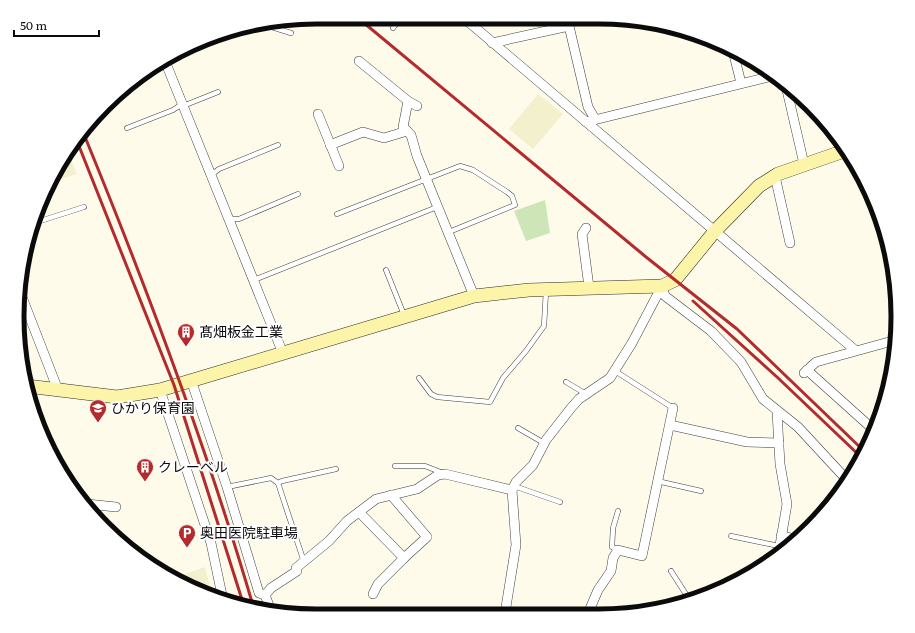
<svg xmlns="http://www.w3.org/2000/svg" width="915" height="633" viewBox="0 0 915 633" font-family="Literata,'Noto Sans JP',serif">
<rect width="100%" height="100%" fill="#fefbeb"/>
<g fill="#f2f0cd">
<polygon points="538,94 563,114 533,149 509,129"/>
<polygon points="69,155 77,174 52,182"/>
<polygon points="205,567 212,596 202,593 174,578"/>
</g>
<polygon fill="#cee6b7" points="545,200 550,233 526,241 514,211"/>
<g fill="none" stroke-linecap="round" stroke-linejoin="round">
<g stroke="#3e3e3e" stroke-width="5.5">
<g id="service">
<polyline points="262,24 291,33"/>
<polyline points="393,28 401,18"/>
<polyline points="183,106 218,92"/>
<polyline points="127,128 173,110 182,104"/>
<polyline points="211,175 219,169 278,145"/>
<polyline points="337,214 460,166 473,170 507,192 512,196 515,205 449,232"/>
<polyline points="229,219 239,219 298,194"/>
<polyline points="34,223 84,207"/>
<polyline points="386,270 404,315"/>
<polyline points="254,280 437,207"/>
<polyline points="615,371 673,408"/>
<polyline points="419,378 431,394 437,397 490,402 503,378 526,351 544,326 546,291"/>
<polyline points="566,382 586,394"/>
<polyline points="518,428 544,443"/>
<polyline points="395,466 425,466 443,473"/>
<polyline points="657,481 701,491"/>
<polyline points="278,483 282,481 336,469"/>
<polyline points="514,486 560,502"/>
<polyline points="227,487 271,478 278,483 304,562"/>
<polyline points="731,536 779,546"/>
<polyline points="618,550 612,547 613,528 618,511"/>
<polyline points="671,571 689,599"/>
</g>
</g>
<g stroke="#3e3e3e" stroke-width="10">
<g id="minor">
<polyline points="465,19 855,350"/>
<polyline points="492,43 569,26 588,107 595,119"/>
<polyline points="733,51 741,83"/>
<polyline points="165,61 282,351"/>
<polyline points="359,61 408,101 403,127 411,135 417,156 474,296"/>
<polyline points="786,86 804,164"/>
<polyline points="408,101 417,106"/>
<polyline points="318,114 339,166"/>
<polyline points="586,122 773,76"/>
<polyline points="330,145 363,132 384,138 407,131"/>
<polyline points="775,176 790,243"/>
<polyline points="586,228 582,234 589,287"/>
<polyline points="662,286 665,296 711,331 741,362 763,399 798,427 848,481"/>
<polyline points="20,292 58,390"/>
<polyline points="807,370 875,431"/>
<polyline points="804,373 816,362 896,340"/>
<polyline points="191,380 227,487 259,593 265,595"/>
<polyline points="160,390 211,543 223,600"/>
<polyline points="777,412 780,464 787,504 779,551"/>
<polyline points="670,425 747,442 779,443"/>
<polyline points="87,504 116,507"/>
<polyline points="359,512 404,558 427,537 391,495"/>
<polyline points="781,536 795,539"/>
<polyline points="373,594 378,584 404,558"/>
<polyline points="271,611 265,595 271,588 297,571 296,568 329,541 347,521 376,499 417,489 438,475 445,474 512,490"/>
<polyline points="589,611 598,590 611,571 613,558 618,550 642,556 673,408"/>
<polyline points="505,613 516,545 512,490 516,482 533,465 546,440 571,408 579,399 610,378 632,343 662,286"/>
</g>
</g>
<g stroke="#2d2d2d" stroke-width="14">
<polyline id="secondary" points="27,386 117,397 160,390 474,296 529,290 662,286 675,280 715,231 759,186 778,174 847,150"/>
</g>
<use href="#service" stroke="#fff" stroke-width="4.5"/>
<use href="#minor" stroke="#fff" stroke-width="9"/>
<use href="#secondary" stroke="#fbf4a9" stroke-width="13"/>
<g stroke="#b42b2e" stroke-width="3">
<polyline points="358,18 646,257 737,329 864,451"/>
<path d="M83,132C147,288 207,447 254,609"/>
<polyline points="77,141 174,385 244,606"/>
<polyline points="693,301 777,377 861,457"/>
</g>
</g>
<defs>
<g id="building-pin" transform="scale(0.9)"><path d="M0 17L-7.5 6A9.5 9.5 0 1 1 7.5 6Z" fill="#b42b2e" stroke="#fff"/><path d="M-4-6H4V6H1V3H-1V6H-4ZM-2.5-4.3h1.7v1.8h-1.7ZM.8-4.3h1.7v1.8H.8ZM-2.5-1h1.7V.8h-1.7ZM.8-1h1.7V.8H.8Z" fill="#fff"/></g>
<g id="school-pin" transform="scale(0.9)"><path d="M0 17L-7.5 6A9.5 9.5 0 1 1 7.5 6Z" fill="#b42b2e" stroke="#fff"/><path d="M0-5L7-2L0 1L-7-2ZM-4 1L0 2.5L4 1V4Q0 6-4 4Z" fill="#fff"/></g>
<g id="parking-pin" transform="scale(0.9)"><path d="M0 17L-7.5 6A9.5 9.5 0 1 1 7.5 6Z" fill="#b42b2e" stroke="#fff"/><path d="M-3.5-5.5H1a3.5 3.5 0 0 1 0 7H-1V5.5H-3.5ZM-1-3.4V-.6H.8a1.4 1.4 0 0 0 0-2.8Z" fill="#fff"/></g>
</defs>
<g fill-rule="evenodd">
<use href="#building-pin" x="186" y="332"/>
<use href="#school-pin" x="98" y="408"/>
<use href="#building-pin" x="145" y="467"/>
<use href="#parking-pin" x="187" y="533"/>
</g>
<g text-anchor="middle" stroke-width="4" stroke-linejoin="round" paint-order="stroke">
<g font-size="14" fill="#0b0b0b" stroke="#fff" text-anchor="start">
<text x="199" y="337">髙畑板金工業</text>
<text x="111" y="413">ひかり保育園</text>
<text x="158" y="472">クレーベル</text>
<text x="200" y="538">奥田医院駐車場</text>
</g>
</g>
<path d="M0 0H915V633H0ZM316 24H599A292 292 0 0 1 891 316V317A292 292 0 0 1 599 609H316A292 292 0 0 1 24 317V316A292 292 0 0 1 316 24Z" fill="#fff" fill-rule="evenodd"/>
<path fill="none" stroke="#0b0b0b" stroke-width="5" d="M316 24H599A292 292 0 0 1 891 316V317A292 292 0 0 1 599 609H316A292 292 0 0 1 24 317V316A292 292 0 0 1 316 24Z"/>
<path d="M14 30v6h85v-6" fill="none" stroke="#0b0b0b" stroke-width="2"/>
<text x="20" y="30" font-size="12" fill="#0b0b0b" stroke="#ffffff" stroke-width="3" paint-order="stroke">50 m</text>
</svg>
